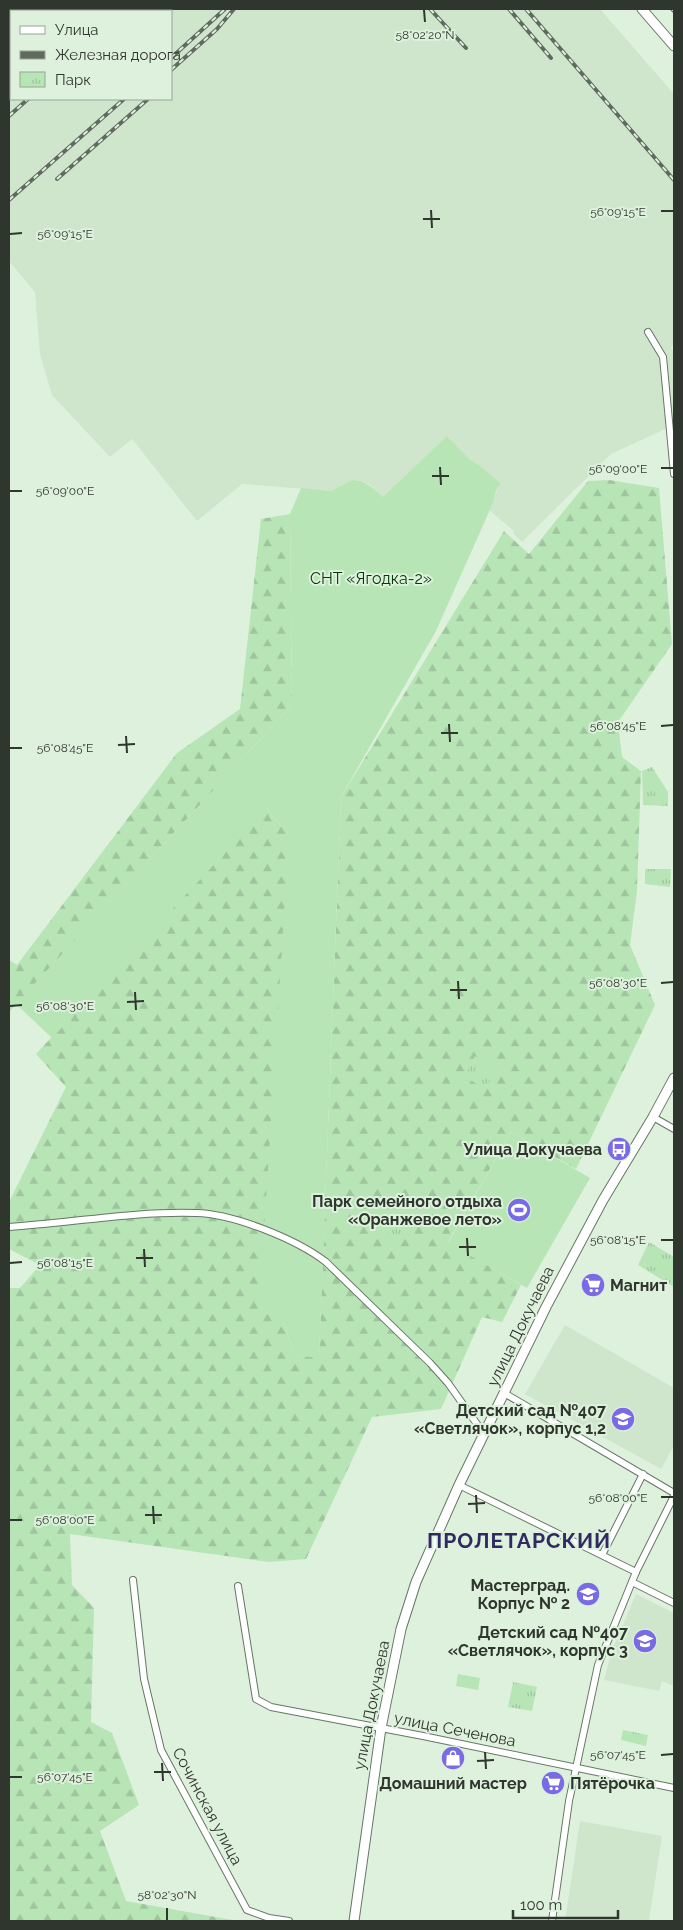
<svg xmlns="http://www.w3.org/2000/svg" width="683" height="1930" viewBox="0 0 683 1930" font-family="Raleway,sans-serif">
<defs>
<pattern id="forest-firs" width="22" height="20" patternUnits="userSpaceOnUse" patternTransform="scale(1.25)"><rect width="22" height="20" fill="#b8e5b6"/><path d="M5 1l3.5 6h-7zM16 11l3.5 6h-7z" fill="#9ec59d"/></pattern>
<pattern id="park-tufts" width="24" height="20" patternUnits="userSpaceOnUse" patternTransform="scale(1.25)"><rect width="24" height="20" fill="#b8e5b6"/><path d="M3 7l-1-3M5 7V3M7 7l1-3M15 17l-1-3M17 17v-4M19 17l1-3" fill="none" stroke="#9ec59d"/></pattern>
</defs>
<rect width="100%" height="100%" fill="#def1dd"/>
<g fill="#cfe6cd">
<polygon points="9,9 61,9 58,11 11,11 11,52 9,54"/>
<polygon points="104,9 600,9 674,94 674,344 671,347 674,353 674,425 611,454 522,542 513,533 514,531 489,510 497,491 447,436 383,498 372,486 361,481 352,480 331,491 242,484 197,521 132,439 110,457 52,395 40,354 35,292 9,261 9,92 11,90 11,99 171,99 171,11 101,11"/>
<polygon points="565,1325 674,1388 674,1445 661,1469 525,1394"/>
<polygon points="636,1594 674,1613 674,1686 662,1681 659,1691 604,1680 611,1653"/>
<polygon points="580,1821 662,1836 649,1921 565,1921"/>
</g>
<g fill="url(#forest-firs)">
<polygon points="609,480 659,488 672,644 618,722 622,757 641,771 637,891 630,945 655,1005 576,1169 511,1132 448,1242 521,1285 502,1322 482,1317 441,1409 372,1417 306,1559 269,1562 70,1534 72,1585 94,1608 91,1722 112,1733 139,1805 100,1831 126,1901 238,1921 9,1921 9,1288 20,1288 40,1265 9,1249 9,1202 66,1087 36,1054 266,807 289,836 284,1322 294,1355 319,1357 341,797 504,531 529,554 588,481"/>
<polygon points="290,514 292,705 9,1012 9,960 17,965 177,753 240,709 261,519"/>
</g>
<g fill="url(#park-tufts)">
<polygon points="652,767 668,792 668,806 643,805 642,771"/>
<polygon points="645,869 671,869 670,887 645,884"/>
<polygon points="475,1056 496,1069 485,1090 465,1076"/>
<polygon points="403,1217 414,1235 392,1245 384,1224"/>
<polygon points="649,1242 674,1257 674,1287 638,1265"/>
<polygon points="513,1682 537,1687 532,1711 508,1707"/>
<polygon points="623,1730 648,1735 646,1746 621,1740"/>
</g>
<g fill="#b8e5b6">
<polygon points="447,436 470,460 480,466 500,483 500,486 497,487 493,503 436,631 341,797 319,1358 294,1355 284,1322 259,1310 289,836 267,808 52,1038 16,1004 292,705 290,514 301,488 331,491 352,480 361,481 372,487 383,497"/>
<polygon points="511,1132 590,1178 527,1288 448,1243"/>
<polygon points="458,1674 480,1678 478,1690 456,1686"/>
</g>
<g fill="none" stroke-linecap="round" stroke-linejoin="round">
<g stroke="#667765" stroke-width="8">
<g id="street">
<polyline points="648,332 663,357 674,474"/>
<polyline points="653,1117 674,1129"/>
<path d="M9,1227C71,1223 133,1211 196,1213C234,1214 296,1239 326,1262L430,1363L448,1383L484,1434"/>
<polyline points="504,1393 674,1493"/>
<polyline points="459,1485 636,1572"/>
<polyline points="602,1555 643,1474"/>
<polyline points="133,1580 144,1679 161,1750 247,1910 269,1918 289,1921"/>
<polyline points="632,1582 674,1603"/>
<polyline points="238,1586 256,1699 271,1707 423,1736 674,1788"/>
<polyline points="552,1921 569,1801 598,1665 636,1572 674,1496"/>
</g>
</g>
<g stroke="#667765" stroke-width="11">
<g id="secondary">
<polyline points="642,9 674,46"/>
<polyline points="354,1921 381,1728 401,1629 416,1582 459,1485 546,1307 603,1200 653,1117 674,1078"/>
</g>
</g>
<use href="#street" stroke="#fff" stroke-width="6"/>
<use href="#secondary" stroke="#fff" stroke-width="9"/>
<g stroke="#606a5f" stroke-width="4">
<g id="rail">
<polyline points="430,9 466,48"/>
<polyline points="509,9 551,58"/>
<polyline points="526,9 674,180"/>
<polyline points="672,9 674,11"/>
<polyline points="71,11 74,9"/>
<polyline points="128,11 130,9"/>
<polyline points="171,58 225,9"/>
<polyline points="9,65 11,63"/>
<polyline points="171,70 217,29 234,9"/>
<polyline points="9,116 28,99"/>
<polyline points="57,179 148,99"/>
<polyline points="9,200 124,99"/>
</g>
</g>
<use href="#rail" stroke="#def1dd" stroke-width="2" stroke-dasharray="5.5" stroke-linecap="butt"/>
</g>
<path fill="none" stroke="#2f362e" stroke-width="2" d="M424,10L425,22M431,210L432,228M661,211H673M423,219H440M10,234L22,233M440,467L441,485M661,468H673M432,476H449M10,491H22M449,724L450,742M661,726L673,725M441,733H458M126,736L127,753M118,745L135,744M10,748H22M458,981L459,999M661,983L673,982M450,990H467M135,992L136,1010M127,1002L144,1001M10,1006L22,1005M467,1238L468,1256M661,1240H673M459,1247H476M144,1249L145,1267M136,1258H153M10,1263L22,1262M476,1495L477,1513M661,1497H673M468,1504L485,1503M153,1506L154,1524M145,1515H162M10,1520H22M485,1752L486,1769M661,1755L673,1754M477,1761L494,1760M162,1763L163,1781M154,1772H171M10,1777H22M167,1908V1920"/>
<defs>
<g id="bus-disc" transform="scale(1.25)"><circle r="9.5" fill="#796ae5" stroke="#def1dd"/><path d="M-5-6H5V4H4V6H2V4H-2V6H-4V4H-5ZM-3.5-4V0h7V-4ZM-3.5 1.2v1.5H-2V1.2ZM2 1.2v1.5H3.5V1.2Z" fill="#fff"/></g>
<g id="stadium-disc" transform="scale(1.25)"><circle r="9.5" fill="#796ae5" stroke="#def1dd"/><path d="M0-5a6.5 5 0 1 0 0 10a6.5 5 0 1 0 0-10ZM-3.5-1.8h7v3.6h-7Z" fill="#fff"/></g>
<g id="supermarket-disc" transform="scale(1.25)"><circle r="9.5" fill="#796ae5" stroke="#def1dd"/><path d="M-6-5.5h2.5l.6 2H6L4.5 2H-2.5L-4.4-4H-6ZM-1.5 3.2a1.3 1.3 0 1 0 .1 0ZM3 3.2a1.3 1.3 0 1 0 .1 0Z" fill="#fff"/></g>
<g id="school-disc" transform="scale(1.25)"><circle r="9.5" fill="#796ae5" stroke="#def1dd"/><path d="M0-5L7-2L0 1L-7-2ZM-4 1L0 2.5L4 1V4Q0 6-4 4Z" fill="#fff"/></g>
<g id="shop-disc" transform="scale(1.25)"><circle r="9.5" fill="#796ae5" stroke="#def1dd"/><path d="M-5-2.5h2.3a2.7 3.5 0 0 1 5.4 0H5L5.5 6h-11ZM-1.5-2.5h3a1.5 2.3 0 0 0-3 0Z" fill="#fff"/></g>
</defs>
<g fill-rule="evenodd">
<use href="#bus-disc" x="619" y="1149"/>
<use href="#stadium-disc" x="519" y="1210"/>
<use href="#supermarket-disc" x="593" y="1285"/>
<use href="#school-disc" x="623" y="1419"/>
<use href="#school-disc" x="588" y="1594"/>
<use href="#school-disc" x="645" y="1641"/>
<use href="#shop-disc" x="453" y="1758"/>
<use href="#supermarket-disc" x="553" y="1783"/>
</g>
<g text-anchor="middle" stroke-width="4" stroke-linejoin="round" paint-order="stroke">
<g font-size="16" fill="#003a05" stroke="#def1dd">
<text x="371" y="584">СНТ «Ягодка-2»</text>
</g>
<g font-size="16" font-weight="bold" fill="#2f362e" stroke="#def1dd" text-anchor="end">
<text x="602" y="1155">Улица Докучаева</text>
<text x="502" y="1207">Парк семейного отдыха<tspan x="502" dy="18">«Оранжевое лето»</tspan></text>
<text x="610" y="1291" text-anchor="start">Магнит</text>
<text x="606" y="1416">Детский сад №407<tspan x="606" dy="18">«Светлячок», корпус 1,2</tspan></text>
<text x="570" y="1591">Мастерград.<tspan x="570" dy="18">Корпус № 2</tspan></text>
<text x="628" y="1638">Детский сад №407<tspan x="628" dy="18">«Светлячок», корпус 3</tspan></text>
<text x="453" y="1789" text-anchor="middle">Домашний мастер</text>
<text x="570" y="1789" text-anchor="start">Пятёрочка</text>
</g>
<g font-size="16" fill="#2f362e" stroke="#def1dd">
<text transform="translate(520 1326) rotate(-64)" y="6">улица Докучаева</text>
<text transform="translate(371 1705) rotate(-79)" y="6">улица Докучаева</text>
<text transform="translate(455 1729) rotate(11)" y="6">улица Сеченова</text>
<text transform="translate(208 1806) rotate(62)" y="6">Сочинская улица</text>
</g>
<g font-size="21" font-weight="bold" letter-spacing="1" fill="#302963" stroke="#def1dd">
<text x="519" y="1548">ПРОЛЕТАРСКИЙ</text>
</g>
</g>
<g font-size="12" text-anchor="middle" fill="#2f362e" stroke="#def1dd" stroke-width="4" stroke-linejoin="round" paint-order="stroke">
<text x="425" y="39">58°02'20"N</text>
<text x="618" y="216">56°09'15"E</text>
<text x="65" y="238">56°09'15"E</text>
<text x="618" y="473">56°09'00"E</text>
<text x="65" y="495">56°09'00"E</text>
<text x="618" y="730">56°08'45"E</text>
<text x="65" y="752">56°08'45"E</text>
<text x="618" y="987">56°08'30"E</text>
<text x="65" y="1010">56°08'30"E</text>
<text x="618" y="1244">56°08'15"E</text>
<text x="65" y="1267">56°08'15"E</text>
<text x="618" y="1502">56°08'00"E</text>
<text x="65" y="1524">56°08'00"E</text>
<text x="618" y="1759">56°07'45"E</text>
<text x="65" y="1781">56°07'45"E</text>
<text x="167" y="1899">58°02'30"N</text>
</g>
<rect width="683" height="1930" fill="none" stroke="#2f362e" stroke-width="20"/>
<rect x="10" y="10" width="162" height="90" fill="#def1dd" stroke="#98a697"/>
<rect x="20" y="26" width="25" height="8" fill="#ffffff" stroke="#98a697"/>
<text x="55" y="35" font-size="15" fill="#2f362e">Улица</text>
<rect x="20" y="51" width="25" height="8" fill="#606a5f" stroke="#98a697"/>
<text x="55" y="60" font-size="15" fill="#2f362e">Железная дорога</text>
<rect x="20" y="72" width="25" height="15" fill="url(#park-tufts)" stroke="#98a697"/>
<text x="55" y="85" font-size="15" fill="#2f362e">Парк</text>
<path d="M513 1910v8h105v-8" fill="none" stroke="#2f362e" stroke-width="2.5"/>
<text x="520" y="1910" font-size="15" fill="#2f362e" stroke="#def1dd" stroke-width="4" paint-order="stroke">100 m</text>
</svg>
